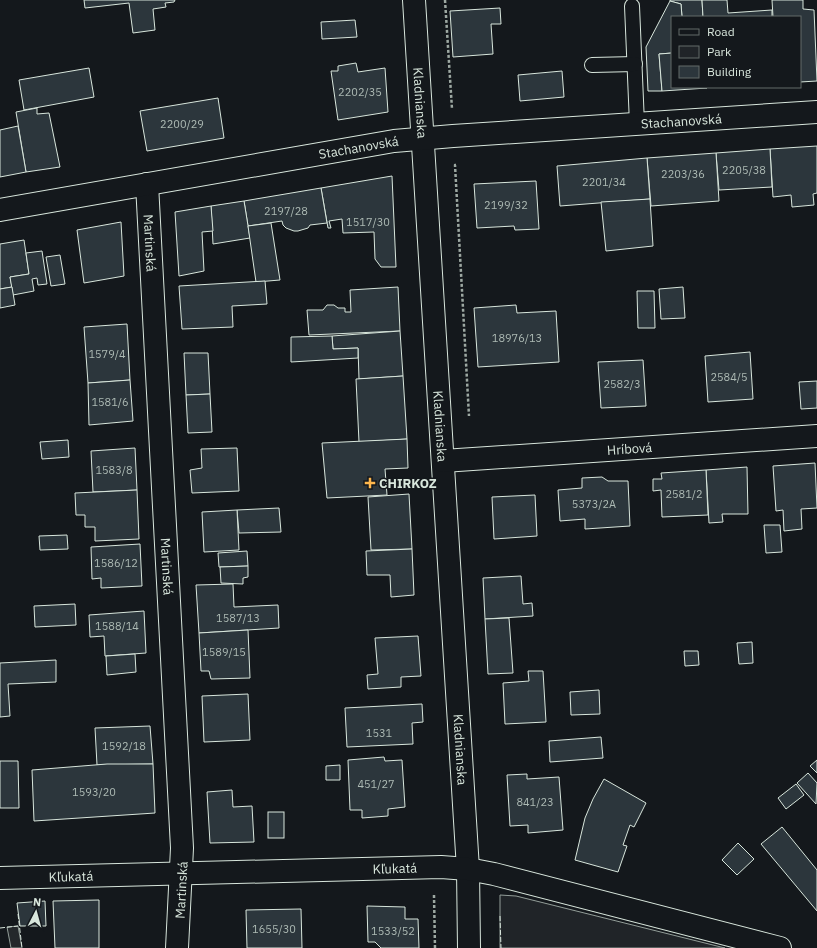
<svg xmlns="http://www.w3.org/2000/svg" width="817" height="948" viewBox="0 0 817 948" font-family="'IBM Plex Sans',sans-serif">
<rect width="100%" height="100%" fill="#14181c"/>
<polygon fill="#202428" stroke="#939e99" points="500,895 516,896 725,948 500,948"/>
<polygon fill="#24282b" stroke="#939e99" points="18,926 22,948 11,948 7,927"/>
<g fill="#2c363c" stroke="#d8e6dc">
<polygon points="84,0 175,0 174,2 165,3 166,7 153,9 155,30 133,33 129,3 85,8"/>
<polygon points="670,0 702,0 703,17 682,17 681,4 670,1"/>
<polygon points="702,0 727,0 728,13 772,10 772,17 703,17"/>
<polygon points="772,0 803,0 803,9 814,10 817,81 800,82 800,17 773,17"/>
<polygon points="670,1 681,4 682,17 672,17 672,53 659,54 662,91 648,91 646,47"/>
<polygon points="500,8 501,24 491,24 493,54 453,57 450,11"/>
<polygon points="355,20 357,37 322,39 321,22"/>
<polygon points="672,53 672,87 707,88 662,91 659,54"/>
<polygon points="356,63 358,72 385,68 388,112 338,120 331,71 338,71 338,66"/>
<polygon points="89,68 94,97 24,110 19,80"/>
<polygon points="562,71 564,97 520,101 518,75"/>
<polygon points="218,98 224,138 147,151 140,111"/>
<polygon points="37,108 37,114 49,113 60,167 26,172 16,112"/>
<polygon points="18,126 26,172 0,177 0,130"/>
<polygon points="817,146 817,193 813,194 814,205 792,207 791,195 773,197 770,149"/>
<polygon points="770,149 772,187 719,190 716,153"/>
<polygon points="716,153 719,201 651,206 647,158"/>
<polygon points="647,158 650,199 560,206 557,166"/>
<polygon points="392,176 396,267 381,267 375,259 374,232 343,233 342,219 329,221 331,228 328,228 321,188"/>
<polygon points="536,181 539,229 515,230 514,226 477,228 474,184"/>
<polygon points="321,188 327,223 310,225 308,228 298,231 294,231 286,228 283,225 282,221 248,226 244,201"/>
<polygon points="650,199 653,246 606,251 601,202"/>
<polygon points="244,201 250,238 213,244 211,206"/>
<polygon points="211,206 213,231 202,232 204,271 179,276 175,212"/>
<polygon points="121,222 124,276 84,283 77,230"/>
<polygon points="271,223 280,280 256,282 248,226"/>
<polygon points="24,240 29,274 10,277 12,287 0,289 0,244"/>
<polygon points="42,251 47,284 38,285 37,278 32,279 34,291 13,295 10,277 29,274 26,253"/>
<polygon points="60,255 65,284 51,286 46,257"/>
<polygon points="265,281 267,304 232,306 233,327 182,329 179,286"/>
<polygon points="12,287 15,305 0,308 0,289"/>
<polygon points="398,287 400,331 309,335 307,310 323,310 327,305 334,305 338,308 345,308 345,312 351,312 350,290"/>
<polygon points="683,287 685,318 661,319 659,289"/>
<polygon points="637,291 654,291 655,328 638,328"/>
<polygon points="516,305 517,313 556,311 559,362 478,367 474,308"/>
<polygon points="127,324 130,380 88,383 84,327"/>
<polygon points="400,331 403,376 359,379 358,348 333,349 332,336"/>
<polygon points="332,336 333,349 358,348 358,358 291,362 291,337"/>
<polygon points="750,352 753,399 708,402 705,356"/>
<polygon points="184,353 208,353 210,394 186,395"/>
<polygon points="643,360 646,406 601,408 598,362"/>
<polygon points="403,376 407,439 359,442 356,379"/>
<polygon points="130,380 133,421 89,425 88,383"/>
<polygon points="817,381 817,408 801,409 799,382"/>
<polygon points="210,394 212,432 188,433 186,395"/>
<polygon points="407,439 408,468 385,469 387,495 327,498 322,443"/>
<polygon points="68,440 69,457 42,459 40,442"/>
<polygon points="135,448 137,490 93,492 91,451"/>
<polygon points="237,448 239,491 192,493 190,470 202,468 201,449"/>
<polygon points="815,463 817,508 801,509 802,529 784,531 783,510 776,511 773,466"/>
<polygon points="747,467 748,514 722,514 723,522 709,523 706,470"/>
<polygon points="706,470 708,515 662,517 661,490 653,491 653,479 662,479 661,473"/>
<polygon points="602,477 608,481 628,481 630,526 585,529 585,519 560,521 558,490 582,488 582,478"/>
<polygon points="137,490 139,539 95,541 95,527 85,527 85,515 76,515 75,493"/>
<polygon points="409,494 412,549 371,550 368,497"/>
<polygon points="535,495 537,536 494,539 492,497"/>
<polygon points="279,508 281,532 239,533 237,510"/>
<polygon points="237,510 239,550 204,552 202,512"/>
<polygon points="764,525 780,525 782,552 766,553"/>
<polygon points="67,535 68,549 40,550 39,536"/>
<polygon points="140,544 142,586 101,588 101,578 92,579 91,547"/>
<polygon points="412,549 414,595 391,597 390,575 367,575 366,551"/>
<polygon points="247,551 248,566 219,567 218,553"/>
<polygon points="248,566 248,577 243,578 243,584 221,583 220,567"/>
<polygon points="521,576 523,604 532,603 533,616 485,619 483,578"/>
<polygon points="233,584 234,607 278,605 279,628 199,633 196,585"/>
<polygon points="75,604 76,625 35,627 34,606"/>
<polygon points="144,611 146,653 105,656 104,636 90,637 89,615"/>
<polygon points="509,618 513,673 488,674 485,619"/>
<polygon points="248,630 250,678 211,679 209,671 201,671 199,633"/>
<polygon points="418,636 421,676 401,677 401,687 368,689 367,675 378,674 375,638"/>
<polygon points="752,642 753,663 739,664 737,643"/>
<polygon points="684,651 698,651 699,665 685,666"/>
<polygon points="135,654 136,672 107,675 106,656"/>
<polygon points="56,660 56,682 8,684 10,716 0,717 0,663"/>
<polygon points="528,671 543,671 546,722 505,724 503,683 529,681"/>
<polygon points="599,690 600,714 571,715 570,692"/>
<polygon points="248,694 250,740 204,742 202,696"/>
<polygon points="422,704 423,722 412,723 413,744 347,747 345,708"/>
<polygon points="150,726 153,764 97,765 95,728"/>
<polygon points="601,737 603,758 550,762 549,741"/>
<polygon points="384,757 385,761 402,760 405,807 388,809 388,816 362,818 362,810 350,810 348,760"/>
<polygon points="817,760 817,773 810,766"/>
<polygon points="0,761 18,761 19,808 0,808"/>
<polygon points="107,764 153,764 155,813 34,821 32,770"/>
<polygon points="340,765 340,780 326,780 326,766"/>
<polygon points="808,773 817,783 816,804 797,783"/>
<polygon points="527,774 527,779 559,777 563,830 528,833 528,825 510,826 507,775"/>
<polygon points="604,779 646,803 634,827 630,825 623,845 627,846 618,872 575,860 585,818 593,799"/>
<polygon points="796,784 804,795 786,809 778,798"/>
<polygon points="232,790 233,807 252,806 254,842 210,843 207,792"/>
<rect x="268" y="812" width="16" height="26"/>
<polygon points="782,827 817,870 817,911 761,844"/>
<polygon points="738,843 754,859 737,875 722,860"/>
<polygon points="99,900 99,948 55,948 53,901"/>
<polygon points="45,901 46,926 20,926 17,903"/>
<polygon points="367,906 405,907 405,919 418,919 419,948 381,948 375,942 368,942"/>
<polygon points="301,909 302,948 247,948 246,910"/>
</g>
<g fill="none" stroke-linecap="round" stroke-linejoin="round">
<g stroke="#d8e6dc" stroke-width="16">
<g id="lane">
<polyline points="632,6 637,124"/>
<polyline points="592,65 635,64"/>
</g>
</g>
<g stroke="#d8e6dc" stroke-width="24">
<g id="street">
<path id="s1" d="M414,0L468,869L469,948"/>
<path id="s2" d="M147,184L182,848L177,948"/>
<path id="s3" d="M0,210L394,141L453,136L817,112"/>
<path id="s4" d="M443,461L817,436"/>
<path id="s5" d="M0,878L441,867L468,869L494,874L780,948"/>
</g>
</g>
<g stroke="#9da8a2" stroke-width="2.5" stroke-dasharray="3 2" stroke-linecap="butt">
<polyline points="445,0 452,109"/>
<polyline points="456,165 455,165 469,416"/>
<polyline points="434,895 435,948"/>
</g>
<use href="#lane" stroke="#14181c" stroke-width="14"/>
<use href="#street" stroke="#14181c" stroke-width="22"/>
<g stroke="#d8e6dc" stroke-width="1" stroke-dasharray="5 2" stroke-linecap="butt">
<polyline points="18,914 22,948"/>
<polyline points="500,916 501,948"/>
<polyline points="0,928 18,926"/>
</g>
</g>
<path fill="#ffb74d" stroke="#14181c" stroke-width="1.5" d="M368 477h4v4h4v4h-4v4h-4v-4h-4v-4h4z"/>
<g text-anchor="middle" stroke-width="3" stroke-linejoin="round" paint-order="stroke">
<g font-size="11" fill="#adbab4">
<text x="360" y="96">2202/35</text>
<text x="182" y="128">2200/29</text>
<text x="744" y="174">2205/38</text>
<text x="683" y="178">2203/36</text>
<text x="604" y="186">2201/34</text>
<text x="506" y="209">2199/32</text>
<text x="286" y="215">2197/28</text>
<text x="368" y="226">1517/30</text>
<text x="517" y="342">18976/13</text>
<text x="107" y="358">1579/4</text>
<text x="729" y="381">2584/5</text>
<text x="622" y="388">2582/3</text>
<text x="110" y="406">1581/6</text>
<text x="114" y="474">1583/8</text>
<text x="684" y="498">2581/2</text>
<text x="594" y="508">5373/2A</text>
<text x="116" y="567">1586/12</text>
<text x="238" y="622">1587/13</text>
<text x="117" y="630">1588/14</text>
<text x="224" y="656">1589/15</text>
<text x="379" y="737">1531</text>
<text x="124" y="750">1592/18</text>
<text x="376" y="788">451/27</text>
<text x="94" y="796">1593/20</text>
<text x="535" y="806">841/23</text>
<text x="274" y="933">1655/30</text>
<text x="393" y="935">1533/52</text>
</g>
<g font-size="13" fill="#d8e6dc" stroke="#14181c">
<text dy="5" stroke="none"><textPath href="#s1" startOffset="103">Kladnianska</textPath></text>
<text dy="5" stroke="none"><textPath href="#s3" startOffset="688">Stachanovská</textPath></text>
<text dy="5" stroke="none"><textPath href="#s3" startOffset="364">Stachanovská</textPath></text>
<text dy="5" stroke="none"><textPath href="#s2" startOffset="59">Martinská</textPath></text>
<text dy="5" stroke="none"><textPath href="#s1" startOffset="427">Kladnianska</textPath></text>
<text dy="5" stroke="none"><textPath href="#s4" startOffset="187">Hríbová</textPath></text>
<text dy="5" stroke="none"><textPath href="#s2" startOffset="383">Martinská</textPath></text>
<text dy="5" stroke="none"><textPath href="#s1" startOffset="751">Kladnianska</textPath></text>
<text dy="5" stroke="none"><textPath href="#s5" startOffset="395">Kľukatá</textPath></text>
<text dy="5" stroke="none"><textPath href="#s5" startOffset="71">Kľukatá</textPath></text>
<text transform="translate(181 890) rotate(-87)" y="5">Martinská</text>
</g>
<g font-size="13" font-weight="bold" fill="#d8e6dc" stroke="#14181c" text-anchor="start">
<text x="379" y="488">CHIRKOZ</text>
</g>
</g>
<rect x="671" y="16" width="130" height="72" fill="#14181c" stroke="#626a69"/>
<rect x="679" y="29" width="20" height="6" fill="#14181c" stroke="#626a69"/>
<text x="707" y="36" font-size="12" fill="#d8e6dc">Road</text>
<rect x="679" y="46" width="20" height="12" fill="#202428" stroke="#626a69"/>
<text x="707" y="56" font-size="12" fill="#d8e6dc">Park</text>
<rect x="679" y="66" width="20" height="12" fill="#2c363c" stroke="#626a69"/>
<text x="707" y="76" font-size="12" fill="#d8e6dc">Building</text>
<g transform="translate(36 912) rotate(6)" stroke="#14181c" stroke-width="3" paint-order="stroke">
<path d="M0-3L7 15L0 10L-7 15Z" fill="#d8e6dc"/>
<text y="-6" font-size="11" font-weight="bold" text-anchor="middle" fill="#d8e6dc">N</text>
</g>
</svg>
